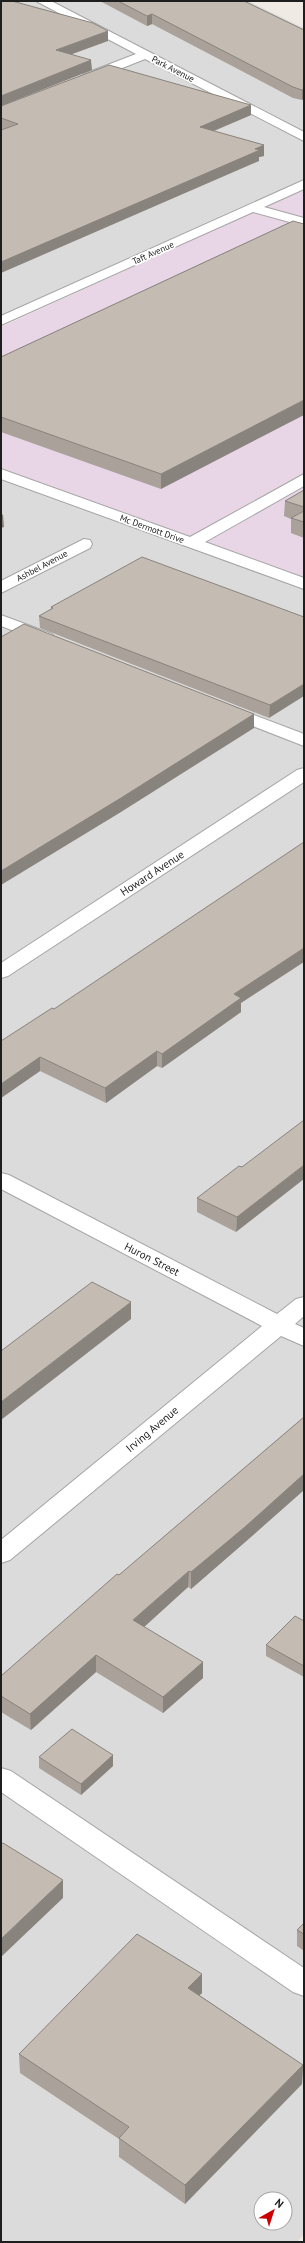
<svg xmlns="http://www.w3.org/2000/svg" width="305" height="2243" viewBox="0 0 305 2243" font-family="'PT Sans',sans-serif">
<rect width="100%" height="100%" fill="#efebe4"/>
<g fill="#dcdbdb" fill-rule="evenodd">
<polygon points="1,1 248,1 304,28 304,179 1,318"/>
<path d="M1,478L304,589V2234L297,2242H1ZM261,2199H285V2223H261Z"/>
</g>
<polygon fill="#e8d5e5" points="304,189 304,578 1,468 1,327"/>
<g fill="none" stroke-linecap="round" stroke-linejoin="round">
<g stroke="#a5a5a5" stroke-width="2">
<g id="minor">
<polygon points="36,1 51,1 304,132 304,141 145,59 92,80 84,80 82,77 84,74 136,54"/>
<polygon points="304,180 304,189 264,207 304,218 304,226 253,212 1,325 1,316"/>
<polygon points="1,469 190,537 304,474 304,486 205,542 304,578 304,589 1,479"/>
<polygon points="84,539 90,540 92,544 90,548 1,593 1,581"/>
<polygon points="1,615 52,634 55,638 52,642 46,643 1,626"/>
<polygon points="225,704 304,734 304,746 219,713 216,709 219,705"/>
<polygon points="304,768 304,782 8,976 1,978 1,963 297,770"/>
<polygon points="1,1173 9,1175 277,1314 296,1299 304,1297 304,1316 295,1324 304,1328 304,1346 281,1336 10,1560 1,1563 1,1540 262,1326 1,1189"/>
<polygon points="1,1768 11,1771 304,1968 304,1996 293,1992 1,1792"/>
</g>
</g>
<use href="#minor" fill="#fff" fill-rule="evenodd"/>
</g>
<g fill="#a9a19a">
<polygon points="100,1 244,1 304,30 302,100 293,98 152,24 147,26"/>
<polygon points="251,105 251,115 214,131 264,145 264,156 259,157 259,161 1,129 1,106"/>
<polygon points="293,221 161,489 1,432 1,357"/>
<polygon points="304,490 304,538 291,533 291,519 284,516 285,501"/>
<polygon points="51,607 304,617 269,718 40,628 39,616 51,610"/>
<polygon points="241,1003 241,1012 162,1068 157,1066 106,1103 40,1071 1,1098 54,1009"/>
<polygon points="242,1167 236,1232 197,1212 197,1198"/>
<polygon points="304,1417 304,1490 244,1543 191,1589 188,1587 144,1627 203,1662 203,1678 163,1713 96,1672 31,1730 1,1712 1,1676"/>
<polygon points="304,1621 304,1677 266,1656 266,1645"/>
<polygon points="113,1755 113,1766 81,1795 39,1768 39,1757"/>
<polygon points="304,1923 304,1951 297,1946 297,1930"/>
<polygon points="202,1974 202,1993 199,1995 303,2065 302,2084 185,2204 119,2157 119,2139 20,2073 19,2054"/>
</g>
<g fill="#89837d">
<polygon points="152,14 152,24 147,26 147,16"/>
<polygon points="108,31 108,41 56,60 56,50"/>
<polygon points="91,60 92,70 1,106 1,96"/>
<polygon points="304,89 304,99 302,100 302,90"/>
<polygon points="251,105 251,115 199,137 200,127"/>
<polygon points="264,145 264,156 259,157 259,161 1,273 1,262"/>
<polygon points="304,400 304,415 161,489 161,474"/>
<polygon points="3,514 4,527 1,528 1,516"/>
<polygon points="304,684 304,696 269,718 270,705"/>
<polygon points="254,714 254,728 121,812 1,885 1,871"/>
<polygon points="304,948 304,962 241,1003 241,1012 162,1068 162,1054 234,994"/>
<polygon points="157,1051 157,1066 106,1103 105,1088"/>
<polygon points="40,1057 40,1071 1,1098 1,1084"/>
<polygon points="304,1165 304,1179 236,1232 237,1217"/>
<polygon points="131,1302 131,1319 1,1420 1,1402"/>
<polygon points="304,1474 304,1490 244,1543 191,1589 191,1572"/>
<polygon points="189,1571 188,1587 133,1637 133,1620"/>
<polygon points="96,1655 96,1672 31,1730 30,1714"/>
<polygon points="203,1662 203,1678 163,1713 163,1697"/>
<polygon points="113,1755 113,1766 81,1795 81,1784"/>
<polygon points="63,1880 63,1898 1,1957 1,1939"/>
<polygon points="202,1974 202,1993 188,2007 188,1988"/>
<polygon points="303,2065 302,2084 185,2204 185,2185"/>
</g>
<g fill="#c4bbb3" stroke="#89837d">
<polygon points="1,1 12,1 93,23 108,31 56,50 91,60 1,96"/>
<polygon points="118,1 244,1 304,30 304,89 302,90 293,87 152,14 147,16"/>
<polygon points="109,65 251,105 200,127 264,145 255,149 260,150 1,262 1,130 18,124 1,118 1,106"/>
<polygon points="293,221 304,224 304,400 161,474 1,417 1,357"/>
<polygon points="304,490 304,507 285,501"/>
<polygon points="304,511 304,522 291,518"/>
<polygon points="142,557 304,617 304,684 270,705 39,616 53,608 51,607"/>
<polygon points="24,624 254,714 121,798 1,871 1,637"/>
<polygon points="304,842 304,948 234,994 241,998 162,1054 157,1051 105,1088 40,1057 1,1084 1,1041 52,1008 54,1009"/>
<polygon points="304,1120 304,1165 237,1217 197,1198 239,1166 242,1167"/>
<polygon points="92,1282 131,1302 1,1402 1,1351"/>
<polygon points="304,1417 304,1474 245,1527 191,1572 189,1571 133,1620 203,1662 163,1697 96,1655 30,1714 1,1696 1,1676 117,1574 119,1575"/>
<polygon points="295,1616 304,1621 304,1666 266,1645"/>
<polygon points="72,1729 113,1755 81,1784 39,1757"/>
<polygon points="3,1843 63,1880 1,1939 1,1844"/>
<polygon points="304,1923 304,1934 297,1930"/>
<polygon points="137,1934 202,1974 188,1988 303,2065 185,2185 119,2138 129,2127 19,2054"/>
</g>
<g text-anchor="middle" stroke-width="3.5" stroke-linejoin="round" paint-order="stroke">
<g font-size="9" fill="#1e1e1e" stroke="#fff">
<text transform="translate(173 69) rotate(27)" y="3">Park Avenue</text>
<text transform="translate(153 253) rotate(-24)" y="3">Taft Avenue</text>
<text transform="translate(152 529) rotate(20)" y="3">Mc Dermott Drive</text>
<text transform="translate(42 566) rotate(-28)" y="3">Ashbel Avenue</text>
</g>
<g font-size="11" fill="#1e1e1e" stroke="#fff">
<text transform="translate(152 873) rotate(-33)" y="4">Howard Avenue</text>
<text transform="translate(152 1259) rotate(27)" y="4">Huron Street</text>
<text transform="translate(152 1429) rotate(-40)" y="4">Irving Avenue</text>
</g>
</g>
<rect width="305" height="2243" fill="none" stroke="#1e1e1e" stroke-width="4"/>
<g transform="translate(273 2211) rotate(39)"><circle r="19" fill="#ffffff" stroke="#a5a5a5"/>
<path d="M0-3L7 15L0 10L-7 15Z" fill="#cc0000"/>
<text y="-6" font-size="11" font-weight="bold" text-anchor="middle" fill="#1e1e1e">N</text>
</g>
</svg>
